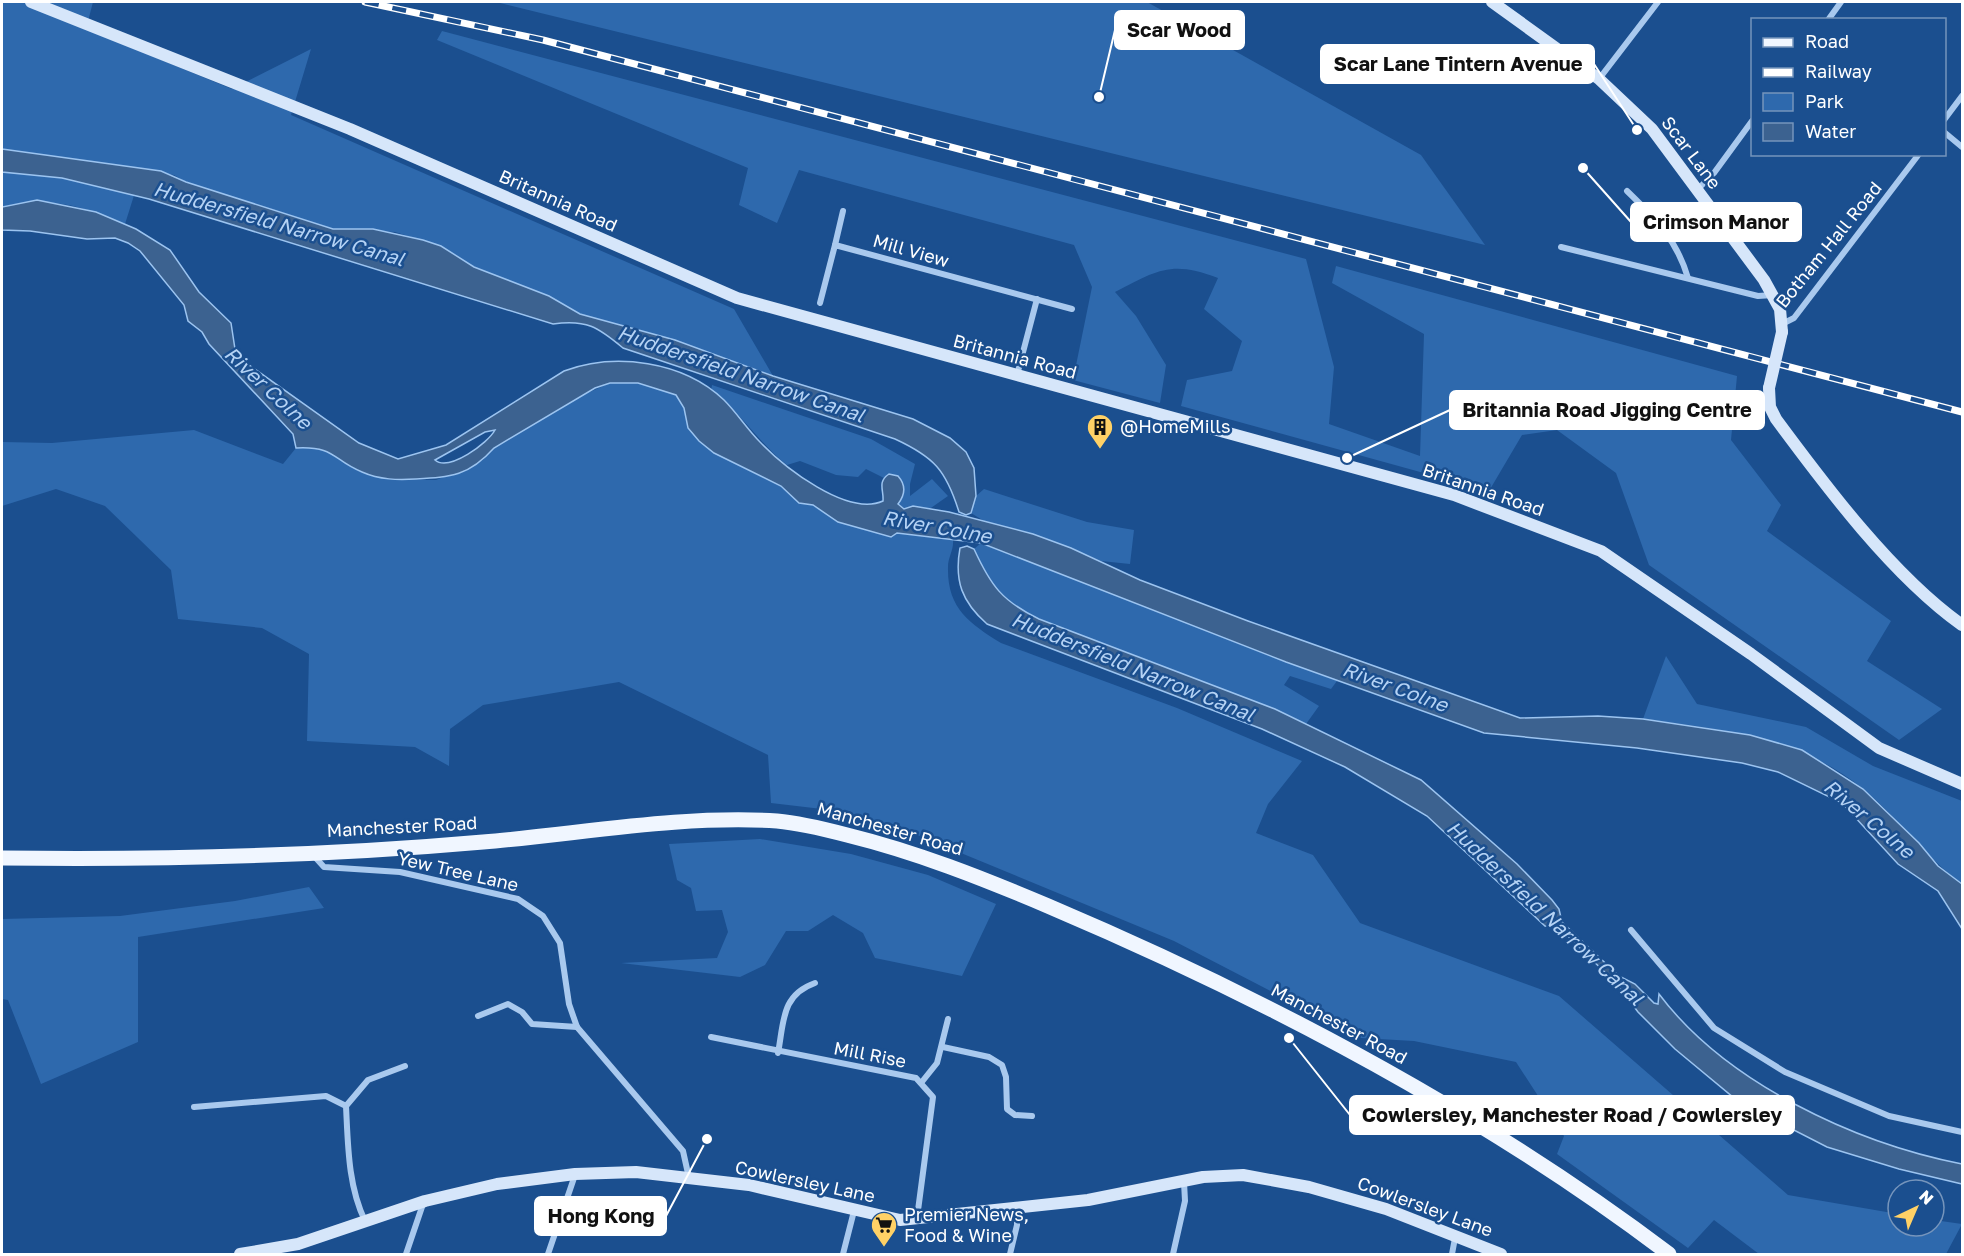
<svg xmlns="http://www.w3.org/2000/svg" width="1964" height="1256" viewBox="0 0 1964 1256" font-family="'Golos Text',sans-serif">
<rect width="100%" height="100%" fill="#1b4f8f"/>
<g fill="#2e69ad">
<path d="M2,2H93L86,29L232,89L311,49L291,115L734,309L773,376L675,340L580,314L549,296L474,267L441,246L395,232L333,229L186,182L174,175L142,170L125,224C84,206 45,195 2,207Z"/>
<polygon points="496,2 1147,2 1421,155 1485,245"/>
<path d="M442,31L1306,259L1334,367L1329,424L1420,456L1424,334L1332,283L1336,266L1737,376L1731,440L1781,505L1767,531L1891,621L1867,661L1942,709L1899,740L1649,565L1616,473L1557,430L1522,435L1489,491L1181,406L1187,380L1232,371L1242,341L1204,309L1218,278C1172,260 1157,270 1115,292L1136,316L1166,365L1160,403L1073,380L1092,287L1074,245L799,170L777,223L739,205L748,168L437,40Z"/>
<path d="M610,383H638L676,395L685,408L688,428L714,453L781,486L799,503L813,505L838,522L953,540C954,550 948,557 948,567C947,608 969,623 1001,643L1177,708L1302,761L1268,804L1256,833L1313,855L1360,923L1559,996L1788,1195L1898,1214V1226H1934V1220L1962,1224L1946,1254H1759L1714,1220L1688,1248L1557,1154L1564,1136L1516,1062L1414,1041L1361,1038L1174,941L910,832L822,809L771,803L768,755L619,682L483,705L450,729L449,766L415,747L307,741L309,654L262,628L178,619L171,570L105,506L56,489L2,506V442L52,443L194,430L283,464L296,448H314L335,454L361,472L385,479L436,480L483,460L494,448L574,399Z"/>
<path d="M712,385L871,439L915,464L910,484V496L932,479L948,496L928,510L913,506L904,509L897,504L889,474L884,478L866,469L858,477L836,475L800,461L787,465C759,443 740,411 711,391Z"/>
<polygon points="984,489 1087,522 1134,530 1130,564 1101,561 1071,548 984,521 971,513 976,496"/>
<path d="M981,543L1337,681L1331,689L1290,676L1284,685L1319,706L1306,724C1234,690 1157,668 1083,638C1054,626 1021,616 998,593C987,582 980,564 974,549Z"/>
<path d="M1666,656L1697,704L1806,727L1873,766L1962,801V884C1925,857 1899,818 1863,789C1800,737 1721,729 1643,719Z"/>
<polygon points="760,839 851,854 928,875 996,904 962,976 875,958 863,933 833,915 808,931 786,931 765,965 740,977 621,963 717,958 728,932 722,910 696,911 691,888 677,880 669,844"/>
<polygon points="309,887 324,908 138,937 138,1042 41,1084 8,1000 2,999 2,919 120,916 235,901"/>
</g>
<g fill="#3c6290" stroke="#9cc4f0" stroke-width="1.5" fill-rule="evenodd">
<path d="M2,149L161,171L186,182L333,229H373L423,240L441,246L474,267L549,296L580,314L675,340L773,376L913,419L950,438L966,452L974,468L976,496L971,513L966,515L959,512C946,470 934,457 895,439L623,348C598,327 586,319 553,324L149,199L62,178L2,172Z"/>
<path d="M37,200L96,212L136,229L170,250L199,292L231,323L235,349L242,360L359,443L398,459L446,445L564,371C615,352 683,361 724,400C737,413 747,429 760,442C784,467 847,517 883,501C884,490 877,482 889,474L898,476C906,485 905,495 898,504L904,509L913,506L949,512L1033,534L1071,548L1140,580L1248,621L1520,718L1598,716L1643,719L1750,735L1802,750L1863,789L1919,843L1938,866L1962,884V929L1938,891L1898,864L1842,803L1778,772L1742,763L1637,748L1484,733L1286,662L981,543L897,533L891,537L838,522L813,505L799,503L781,486L714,453L699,441L688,428L684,408L676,395L638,383H610L595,388L494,448C469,476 451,477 416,479C398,480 380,480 362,472C332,460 336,446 296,448L293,434L209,344L202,332L188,321L184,305L140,251L128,243L115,238L87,239L30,231L2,230V207ZM495,430C488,443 449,472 435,460L485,432Z"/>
<path d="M967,546L974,549C991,586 1002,601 1039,619L1275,709L1421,780L1517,864L1552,900L1559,909L1562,922L1619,976L1635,984L1654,1003L1658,1004L1659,994C1726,1083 1855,1143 1962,1164V1184L1899,1169L1827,1147L1739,1102L1675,1049L1638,1012L1616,983L1558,927L1545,926L1427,816L1345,767L1262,729L987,624C962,602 954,581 960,548Z"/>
</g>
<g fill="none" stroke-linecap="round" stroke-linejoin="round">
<g stroke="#a9c9ee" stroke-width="6">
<polyline points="1828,20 1841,2"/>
<polyline points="1599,79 1658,2"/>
<polyline points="1944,120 1962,96"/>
<polyline points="1944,132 1962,147"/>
<polyline points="1697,190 1714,173 1752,121"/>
<path d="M1627,191C1655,218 1677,240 1688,278"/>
<polyline points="835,245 843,211"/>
<polyline points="1561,247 1758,296 1773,295"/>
<polyline points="820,303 835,245 1072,309"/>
<polyline points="1782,324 1794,318 1919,154"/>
<polyline points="1017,375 1037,299"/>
<polyline points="314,856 324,867 400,872 518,899 543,916 560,943 569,1004 577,1027 683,1151 689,1178"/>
<polyline points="1631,930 1714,1028 1785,1072 1889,1116 1962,1132"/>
<polyline points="478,1016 508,1004 522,1012 532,1024 577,1027"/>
<polyline points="711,1037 916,1078 933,1097 917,1218"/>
<polyline points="943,1047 989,1057 1002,1065 1006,1077 1007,1109 1015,1115 1032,1116"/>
<path d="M778,1053C784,1022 781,995 815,983"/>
<polyline points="921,1083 937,1063 948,1019"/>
<polyline points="346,1106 368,1080 405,1066"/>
<path d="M194,1107L326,1096L346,1106C348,1145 348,1186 365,1221"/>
<polyline points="406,1254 424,1201"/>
<polyline points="548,1254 575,1175"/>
<polyline points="843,1254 854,1211"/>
<polyline points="1010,1254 1017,1225 1017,1208"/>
<polyline points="1173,1254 1185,1201 1184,1182"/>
<polyline points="1452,1254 1455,1238"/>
</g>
<g stroke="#d6e6fa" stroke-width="12">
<polyline points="31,2 350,129 737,298 1454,495 1601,551 1751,654 1879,748 1962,784"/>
<polyline points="1492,2 1599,79 1652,129 1764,280 1780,309 1782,332"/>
<path d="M1769,388L1770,407L1776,419C1827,488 1893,576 1962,625"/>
<polyline points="240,1254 298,1244 425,1201 497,1184 575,1174 636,1172 749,1185 900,1220 1088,1200 1203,1177 1243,1175 1309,1187 1386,1209 1501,1254"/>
</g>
<path stroke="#f0f6ff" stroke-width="15" d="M2,858C161,860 324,856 483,842C580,834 679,815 777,821C800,823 824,829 847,835C916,852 982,878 1048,906C1267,999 1480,1111 1669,1254"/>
<g stroke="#fff" stroke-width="7">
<polyline id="rail" points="365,2 543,40 1962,412"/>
</g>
<use href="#rail" stroke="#1b4f8f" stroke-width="4.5" stroke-dasharray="14" stroke-linecap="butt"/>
<polyline stroke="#d6e6fa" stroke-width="12" points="1769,388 1782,332"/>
</g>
<defs>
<g id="building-pin" transform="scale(1.35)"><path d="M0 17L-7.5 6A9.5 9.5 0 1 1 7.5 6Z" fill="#ffd166" stroke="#1b4f8f"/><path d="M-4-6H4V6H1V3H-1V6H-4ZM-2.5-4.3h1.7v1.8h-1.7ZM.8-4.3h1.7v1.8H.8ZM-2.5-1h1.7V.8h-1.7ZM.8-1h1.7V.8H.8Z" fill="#111"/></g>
<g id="supermarket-pin" transform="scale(1.35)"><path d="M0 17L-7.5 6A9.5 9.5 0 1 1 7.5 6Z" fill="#ffd166" stroke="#1b4f8f"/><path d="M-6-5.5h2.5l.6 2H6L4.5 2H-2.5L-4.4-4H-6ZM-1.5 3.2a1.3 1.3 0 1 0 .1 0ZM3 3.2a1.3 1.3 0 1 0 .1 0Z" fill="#111"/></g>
</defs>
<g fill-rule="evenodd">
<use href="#building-pin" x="1100" y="427"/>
<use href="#supermarket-pin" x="884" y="1225"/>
</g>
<g text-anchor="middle" stroke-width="5" stroke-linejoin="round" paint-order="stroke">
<g font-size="18" fill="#fff" stroke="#1b4f8f">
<text transform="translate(1691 153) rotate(53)" y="6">Scar Lane</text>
<text transform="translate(558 201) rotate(24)" y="6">Britannia Road</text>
<text transform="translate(1829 245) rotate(-51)" y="6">Botham Hall Road</text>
<text transform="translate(911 251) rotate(16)" y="6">Mill View</text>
<text transform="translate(1015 357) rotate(15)" y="6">Britannia Road</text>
<text transform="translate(1483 490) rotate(19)" y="6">Britannia Road</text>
<text transform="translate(402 827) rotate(-3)" y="6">Manchester Road</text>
<text transform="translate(890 829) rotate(16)" y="6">Manchester Road</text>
<text transform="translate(458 872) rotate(13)" y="6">Yew Tree Lane</text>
<text transform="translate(1339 1024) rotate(28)" y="6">Manchester Road</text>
<text transform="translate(870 1055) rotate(11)" y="6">Mill Rise</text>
<text transform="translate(805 1182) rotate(12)" y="6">Cowlersley Lane</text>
<text transform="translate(1425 1207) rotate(20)" y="6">Cowlersley Lane</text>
</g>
<g font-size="18" fill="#fff" stroke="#1b4f8f" text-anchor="start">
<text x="1120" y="433">@HomeMills</text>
<text x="904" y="1221">Premier News,<tspan x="904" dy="21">Food &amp; Wine</tspan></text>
</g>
<g font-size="20" font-style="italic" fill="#b5d3f5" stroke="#1b4f8f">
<text transform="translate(279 224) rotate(16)" y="7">Huddersfield Narrow Canal</text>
<text transform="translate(741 374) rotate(19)" y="7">Huddersfield Narrow Canal</text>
<text transform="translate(268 388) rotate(43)" y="7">River Colne</text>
<text transform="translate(937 527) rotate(10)" y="7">River Colne</text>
<text transform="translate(1133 667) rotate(22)" y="7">Huddersfield Narrow Canal</text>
<text transform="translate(1395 687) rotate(20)" y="7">River Colne</text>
<text transform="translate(1869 819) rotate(40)" y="7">River Colne</text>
<text transform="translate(1545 913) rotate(43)" y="7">Huddersfield Narrow Canal</text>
</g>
</g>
<path fill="none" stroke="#fff" stroke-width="2" d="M1099 97L1115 30M1637 130L1594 64M1583 168L1631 222M1347 458L1450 410M1289 1038L1350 1115M707 1139L666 1216"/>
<g fill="#fff" stroke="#1b4f8f" stroke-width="2">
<circle cx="1099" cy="97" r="6"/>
<circle cx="1637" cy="130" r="6"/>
<circle cx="1583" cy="168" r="6"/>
<circle cx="1347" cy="458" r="6"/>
<circle cx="1289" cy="1038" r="6"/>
<circle cx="707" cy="1139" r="6"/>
</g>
<g fill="#fff" stroke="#fff" stroke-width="2">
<rect x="1115" y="11" width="129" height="38" rx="6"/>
<rect x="1321" y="45" width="273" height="38" rx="6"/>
<rect x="1631" y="203" width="170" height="38" rx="6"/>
<rect x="1450" y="391" width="314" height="38" rx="6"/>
<rect x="1350" y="1096" width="444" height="38" rx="6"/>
<rect x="535" y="1197" width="131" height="38" rx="6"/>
</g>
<g font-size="20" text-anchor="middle" font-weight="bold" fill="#111">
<text x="1179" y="37">Scar Wood</text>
<text x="1458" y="71">Scar Lane Tintern Avenue</text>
<text x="1716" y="229">Crimson Manor</text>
<text x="1607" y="417">Britannia Road Jigging Centre</text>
<text x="1572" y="1122">Cowlersley, Manchester Road / Cowlersley</text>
<text x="601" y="1223">Hong Kong</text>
</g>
<rect width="1964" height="1256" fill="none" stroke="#ffffff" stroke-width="6"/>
<rect x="1751" y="18" width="195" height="138" fill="#1b4f8f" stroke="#7695bc" stroke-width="1.5"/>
<rect x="1763" y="38" width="30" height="9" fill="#f0f6ff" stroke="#7695bc" stroke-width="1.5"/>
<text x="1805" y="48" font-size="18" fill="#ffffff">Road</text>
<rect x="1763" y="68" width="30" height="9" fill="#ffffff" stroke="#7695bc" stroke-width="1.5"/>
<text x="1805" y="78" font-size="18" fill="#ffffff">Railway</text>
<rect x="1763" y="93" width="30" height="18" fill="#2e69ad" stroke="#7695bc" stroke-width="1.5"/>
<text x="1805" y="108" font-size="18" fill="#ffffff">Park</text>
<rect x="1763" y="123" width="30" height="18" fill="#3c6290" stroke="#7695bc" stroke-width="1.5"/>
<text x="1805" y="138" font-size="18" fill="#ffffff">Water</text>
<g transform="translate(1916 1208) rotate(44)"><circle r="28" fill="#1b4f8f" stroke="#7695bc" stroke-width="1.5"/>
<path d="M0-4.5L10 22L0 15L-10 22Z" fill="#ffd166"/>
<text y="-9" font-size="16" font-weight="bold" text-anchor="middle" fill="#ffffff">N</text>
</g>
</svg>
